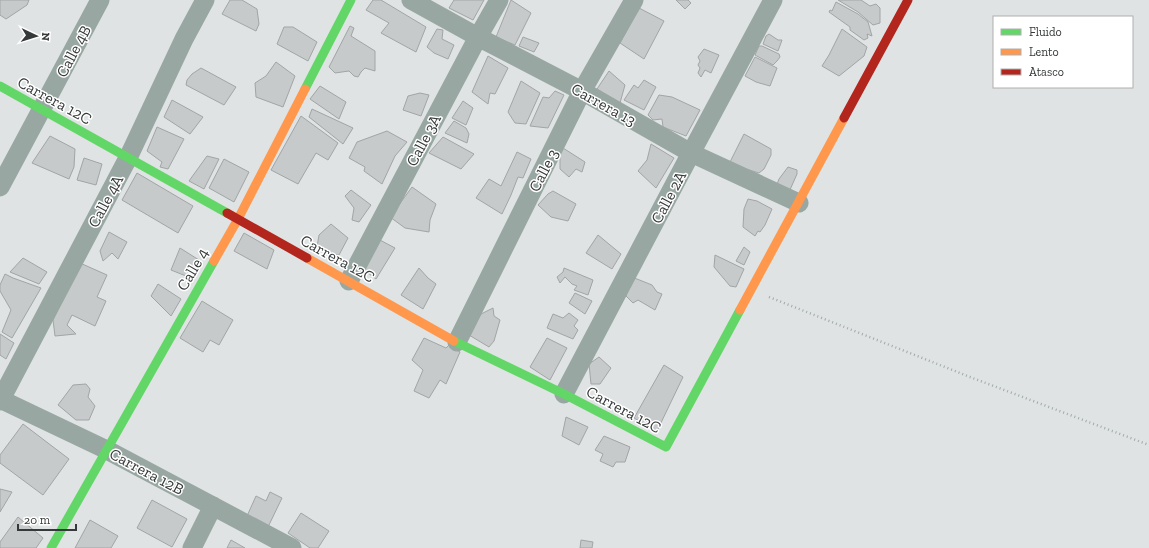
<svg xmlns="http://www.w3.org/2000/svg" width="1149" height="548" viewBox="0 0 1149 548" font-family="'Zilla Slab',serif">
<rect width="100%" height="100%" fill="#dfe3e3"/>
<g fill="#c7cacb" stroke="#a2a5a5">
<polygon points="0,0 29,0 27,5 6,19 0,15"/>
<polygon points="230,0 242,0 257,9 259,24 256,31 222,14"/>
<polygon points="373,0 381,0 426,27 416,52 381,33 389,23 366,10"/>
<polygon points="454,0 484,0 473,20 449,8"/>
<polygon points="511,0 531,13 515,45 496,37"/>
<polygon points="676,0 688,0 691,3 685,9"/>
<polygon points="838,0 861,0 870,6 876,4 880,8 880,23 873,25 858,12"/>
<polygon points="836,2 858,14 868,22 872,36 867,34 868,38 864,40 850,30 850,27 829,12 830,10 832,11"/>
<polygon points="639,8 664,21 644,59 620,43"/>
<polygon points="350,26 354,28 351,36 375,51 375,71 365,68 361,72 358,77 354,76 349,71 335,73 329,67"/>
<polygon points="284,27 293,27 317,42 308,61 277,44"/>
<polygon points="437,29 443,30 442,39 454,45 448,59 434,53 427,47"/>
<polygon points="842,29 867,47 864,56 839,76 822,66 829,55"/>
<polygon points="769,34 778,40 782,40 778,51 763,44 766,36"/>
<polygon points="523,37 539,43 534,52 519,46"/>
<polygon points="759,46 762,46 779,54 780,57 777,61 773,65 755,55"/>
<polygon points="704,49 719,55 711,73 705,70 701,77 698,73 700,68 698,65 700,61 698,57"/>
<polygon points="488,56 508,68 495,94 490,93 488,104 472,92"/>
<polygon points="755,57 777,68 770,86 756,82 745,76"/>
<polygon points="276,62 295,76 283,107 256,97 255,83 266,76"/>
<polygon points="201,68 236,87 224,105 186,85 187,80 192,74"/>
<polygon points="609,71 625,85 620,103 597,89"/>
<polygon points="644,80 656,87 644,110 624,100 634,85 638,88"/>
<polygon points="521,81 540,93 526,124 515,123 508,112"/>
<polygon points="320,86 346,102 339,119 310,99"/>
<polygon points="555,91 564,95 548,128 530,126 543,97 549,98"/>
<polygon points="420,93 429,95 421,116 403,110 408,96"/>
<polygon points="659,95 672,97 700,110 686,136 663,127 662,119 653,120 648,115"/>
<polygon points="172,100 203,117 190,134 164,117"/>
<polygon points="463,101 473,108 466,125 452,118"/>
<polygon points="312,109 353,128 343,144 309,117"/>
<polygon points="301,116 338,143 328,160 316,153 298,184 271,170"/>
<polygon points="454,121 466,128 469,134 467,143 445,133"/>
<polygon points="157,127 184,139 168,169 160,167 162,162 147,151"/>
<polygon points="387,131 407,142 395,156 382,184 364,171 365,167 349,158 357,142"/>
<polygon points="744,134 771,149 771,155 764,169 759,173 729,164"/>
<polygon points="50,136 75,149 74,167 69,179 32,163"/>
<polygon points="443,137 474,154 461,169 429,153"/>
<polygon points="651,144 674,158 656,188 638,171 647,160"/>
<polygon points="563,148 585,162 582,172 576,169 569,177 560,169 560,155"/>
<polygon points="517,152 531,159 523,178 518,177 511,195 502,214 476,198 489,179 501,186"/>
<polygon points="207,156 219,159 204,189 189,181"/>
<polygon points="84,158 102,164 96,185 77,180"/>
<polygon points="224,159 249,172 234,202 209,188"/>
<polygon points="788,167 797,170 797,174 789,192 776,187 779,179"/>
<polygon points="137,173 193,206 178,233 122,200"/>
<polygon points="412,187 436,204 430,220 429,232 405,228 390,217"/>
<polygon points="351,190 371,205 359,222 352,220 354,208 345,196"/>
<polygon points="553,191 576,204 568,221 551,217 538,205 548,194"/>
<polygon points="748,199 757,201 772,209 765,225 760,232 758,231 755,236 743,227 744,209"/>
<polygon points="331,224 348,238 339,255 329,254 317,247 319,235"/>
<polygon points="109,232 127,242 118,259 112,253 103,261 100,251"/>
<polygon points="244,233 274,250 267,269 234,251"/>
<polygon points="598,235 621,254 612,269 586,253"/>
<polygon points="378,239 395,248 376,279 364,270"/>
<polygon points="744,247 750,252 744,265 736,261"/>
<polygon points="180,248 199,260 186,276 171,270"/>
<polygon points="715,255 744,269 736,287 730,286 714,267"/>
<polygon points="23,258 47,272 39,284 10,272"/>
<polygon points="80,263 107,275 97,297 106,301 95,326 72,315 67,325 76,334 55,336 53,320"/>
<polygon points="419,268 428,278 436,284 423,309 401,295"/>
<polygon points="564,268 593,280 588,295 574,290 577,286 572,284 565,277 560,283 557,277 563,272"/>
<polygon points="5,274 13,278 41,288 12,338 2,332 11,310 0,291 0,285"/>
<polygon points="632,277 652,285 657,292 662,294 655,310 638,300 633,303 626,296"/>
<polygon points="158,284 181,299 171,316 151,296"/>
<polygon points="575,293 592,301 585,314 569,303"/>
<polygon points="202,301 233,320 219,345 210,340 203,352 180,338"/>
<polygon points="493,308 494,316 500,320 494,341 489,347 469,335 481,314"/>
<polygon points="569,313 578,320 574,326 578,330 573,339 547,328 553,314 563,318"/>
<polygon points="0,334 14,343 6,359 0,355"/>
<polygon points="424,338 446,348 449,345 460,352 446,384 440,380 429,398 414,391 423,370 412,360"/>
<polygon points="547,338 567,348 550,380 530,367"/>
<polygon points="599,357 611,368 600,384 591,384 589,364"/>
<polygon points="664,365 683,377 657,431 634,418"/>
<polygon points="86,384 90,389 88,397 95,406 89,420 76,420 58,405 73,385"/>
<polygon points="566,417 588,427 579,445 562,436"/>
<polygon points="23,424 69,459 43,495 0,463 0,455"/>
<polygon points="604,436 630,447 625,462 616,462 613,467 600,461 603,454 595,450"/>
<polygon points="0,489 12,492 0,512"/>
<polygon points="270,492 282,498 268,527 247,516 256,496 266,501"/>
<polygon points="152,500 187,519 172,547 137,528"/>
<polygon points="301,513 329,531 318,548 310,548 288,533"/>
<polygon points="18,517 43,538 36,548 0,548 0,542"/>
<polygon points="90,520 118,536 111,548 75,548"/>
<polygon points="231,540 245,548 227,548"/>
<polygon points="581,540 593,542 592,548 580,548"/>
</g>
<g fill="none" stroke-linecap="round" stroke-linejoin="round">
<polyline stroke="#a1aba8" stroke-width="2.5" stroke-dasharray="1 3" stroke-linecap="butt" points="769,297 970,377 1149,445"/>
<g stroke="#98a7a2" stroke-width="19">
<polyline points="411,0 478,37 582,91 691,153 799,203"/>
<polyline points="0,187 100,0"/>
<polyline points="349,281 478,37 499,0"/>
<polyline points="457,342 582,91 634,0"/>
<polyline points="564,394 691,153 773,0"/>
<polyline points="0,399 107,450 292,548"/>
<polyline points="0,401 128,158 184,39 205,0"/>
<polyline points="192,548 213,506"/>
</g>
<g stroke="#63d668" stroke-width="9">
<polyline points="0,86 227,213"/>
<polyline points="305,89 351,0"/>
<polyline points="454,341 564,394 666,447 740,310"/>
<polyline points="51,548 214,261"/>
</g>
<g stroke="#ff974d" stroke-width="9">
<polyline points="307,258 454,341"/>
<polyline points="214,261 238,219 305,89"/>
<polyline points="740,310 844,118"/>
</g>
<g stroke="#b3261e" stroke-width="9">
<polyline points="844,118 908,0"/>
<polyline points="227,213 307,258"/>
</g>
</g>
<g text-anchor="middle" stroke-width="3" stroke-linejoin="round" paint-order="stroke">
<g font-size="16" fill="#363939" stroke="#fff">
<text transform="translate(73 51) rotate(-62)" y="6">Calle 4B</text>
<text transform="translate(55 100) rotate(29)" y="6">Carrera 12C</text>
<text transform="translate(604 104) rotate(29)" y="6">Carrera 13</text>
<text transform="translate(423 140) rotate(-62)" y="6">Calle 3A</text>
<text transform="translate(543 170) rotate(-63)" y="6">Calle 3</text>
<text transform="translate(668 197) rotate(-62)" y="6">Calle 2A</text>
<text transform="translate(105 201) rotate(-62)" y="6">Calle 4A</text>
<text transform="translate(338 258) rotate(29)" y="6">Carrera 12C</text>
<text transform="translate(192 269) rotate(-60)" y="6">Calle 4</text>
<text transform="translate(624 409) rotate(28)" y="6">Carrera 12C</text>
<text transform="translate(147 471) rotate(28)" y="6">Carrera 12B</text>
</g>
</g>
<rect x="993" y="16" width="140" height="72" fill="#ffffff" stroke="#afb0b0"/>
<rect x="1001" y="29" width="20" height="6" fill="#63d668" stroke="#afb0b0"/>
<text x="1029" y="36" font-size="12" fill="#363939">Fluido</text>
<rect x="1001" y="49" width="20" height="6" fill="#ff974d" stroke="#afb0b0"/>
<text x="1029" y="56" font-size="12" fill="#363939">Lento</text>
<rect x="1001" y="69" width="20" height="6" fill="#b3261e" stroke="#afb0b0"/>
<text x="1029" y="76" font-size="12" fill="#363939">Atasco</text>
<g transform="translate(36 36) rotate(94)" stroke="#ffffff" stroke-width="3" paint-order="stroke">
<path d="M0-3L7 15L0 10L-7 15Z" fill="#363939"/>
<text y="-6" font-size="11" font-weight="bold" text-anchor="middle" fill="#363939">N</text>
</g>
<path d="M18 524v6h58v-6" fill="none" stroke="#363939" stroke-width="2"/>
<text x="24" y="524" font-size="12" fill="#363939" stroke="#ffffff" stroke-width="3" paint-order="stroke">20 m</text>
</svg>
